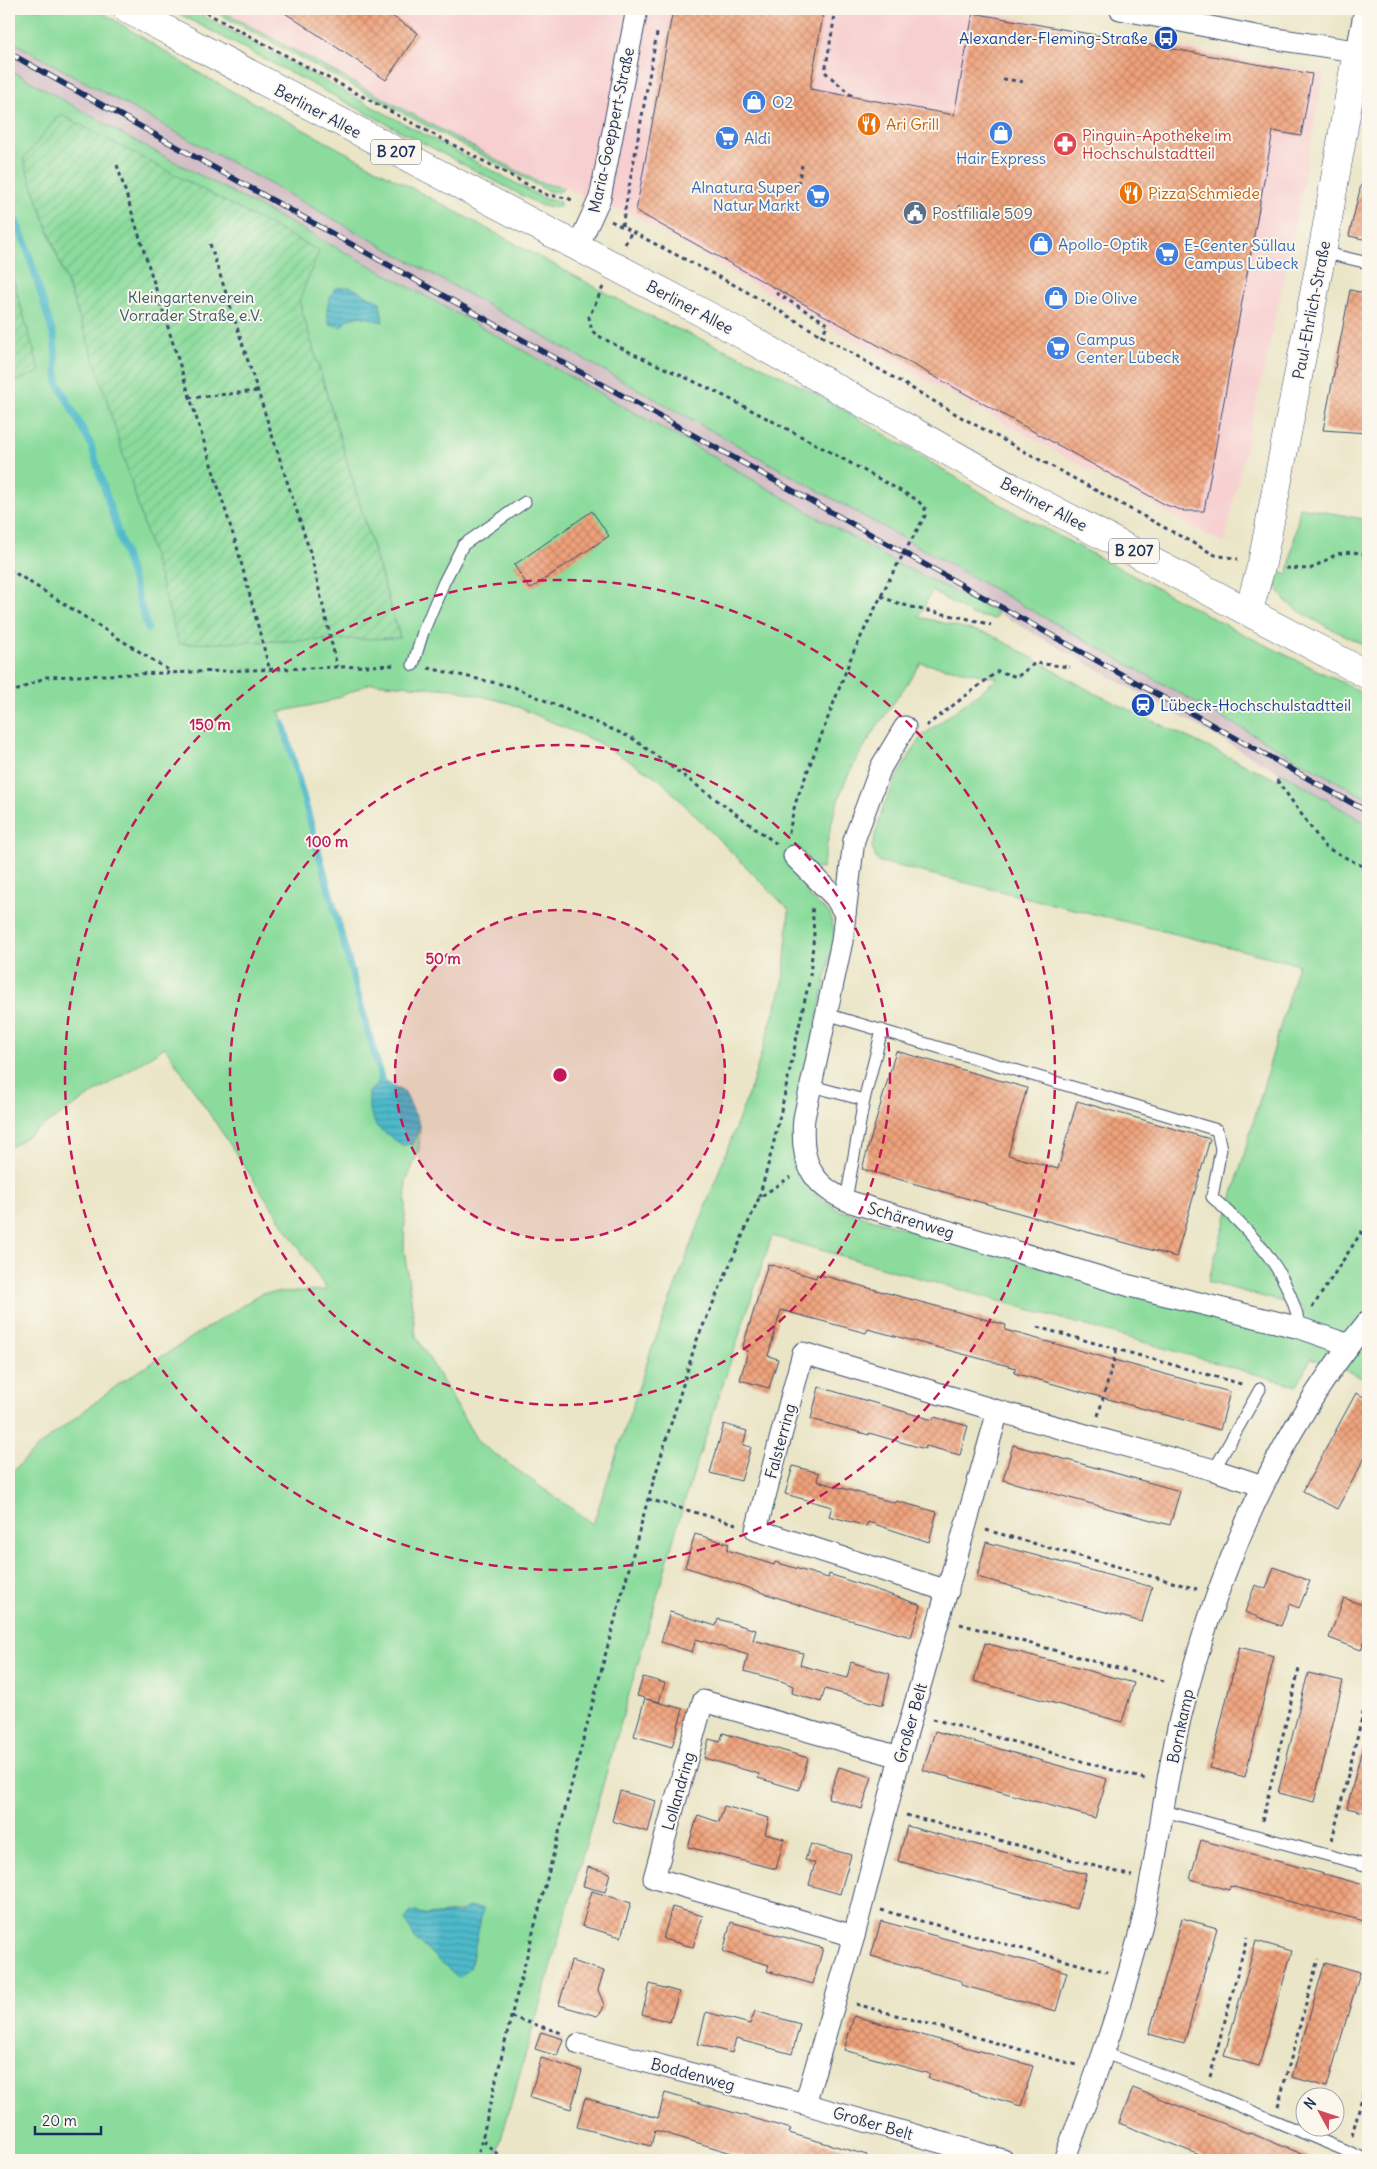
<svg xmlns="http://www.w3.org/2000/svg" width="1377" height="2169" viewBox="0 0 1377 2169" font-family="Delius,sans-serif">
<defs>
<pattern id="garden-furrows" width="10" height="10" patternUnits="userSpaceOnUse" patternTransform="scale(1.25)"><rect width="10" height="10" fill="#8bdc9c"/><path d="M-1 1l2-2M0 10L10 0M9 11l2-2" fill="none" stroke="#77bd89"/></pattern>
<pattern id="water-rules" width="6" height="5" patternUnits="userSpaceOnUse" patternTransform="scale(1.25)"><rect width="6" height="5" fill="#4ebaca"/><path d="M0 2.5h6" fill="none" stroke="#4098a7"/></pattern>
<pattern id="building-cross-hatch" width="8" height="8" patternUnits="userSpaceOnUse" patternTransform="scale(1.25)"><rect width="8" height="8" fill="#f0a27a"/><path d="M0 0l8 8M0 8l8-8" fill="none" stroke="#c28467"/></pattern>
</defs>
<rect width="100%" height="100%" fill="#fbf7ec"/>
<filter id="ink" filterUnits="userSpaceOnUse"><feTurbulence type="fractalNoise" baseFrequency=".02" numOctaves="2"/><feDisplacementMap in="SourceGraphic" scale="10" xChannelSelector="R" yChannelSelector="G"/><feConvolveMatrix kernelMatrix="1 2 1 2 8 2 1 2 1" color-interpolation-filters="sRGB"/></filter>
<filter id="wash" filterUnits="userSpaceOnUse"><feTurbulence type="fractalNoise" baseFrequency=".0096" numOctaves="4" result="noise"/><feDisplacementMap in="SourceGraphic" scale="20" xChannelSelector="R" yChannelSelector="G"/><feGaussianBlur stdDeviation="1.12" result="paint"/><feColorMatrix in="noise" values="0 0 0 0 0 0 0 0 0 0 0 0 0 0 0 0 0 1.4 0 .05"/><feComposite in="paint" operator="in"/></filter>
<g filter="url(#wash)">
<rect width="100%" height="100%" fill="#eae5c6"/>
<polygon fill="#f7cfd0" points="218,9 970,9 1324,74 1288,262 1224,544 747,281 634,216 564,188 538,182"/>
<polygon fill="#d2bdc5" points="9,40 384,247 1368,799 1368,825 1282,773 1277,780 1279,772 998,613 898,564 712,456 386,274 124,135 9,69"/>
<g fill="#8bdc9c" stroke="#53867d" fill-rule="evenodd">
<polygon points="9,9 97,9 204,76 612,296 659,321 756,363 826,399 1010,510 1239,632 1368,695 1368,799 384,247 9,40"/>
<polygon points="170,9 190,9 545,199 560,202 560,207 542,206"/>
<polygon points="210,9 218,9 538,182 564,188 559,192 548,191"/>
<path d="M9,69L124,135L386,274L712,456L898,564L998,613L994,619L972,615L932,591L919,617L992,635L1092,692L1277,780L1281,772L1368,825V1379L1311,1358L1297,1386L772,1236L686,1496L495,2160H9V1475L39,1446L120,1383L262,1293L327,1290L165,1047L9,1148V384L40,372L9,266ZM23,159L299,301L400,638L97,367ZM921,663L998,678L921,737L898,775L883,807L872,847L877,861L1298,964L1208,1282L1305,1308L1294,1338L839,1210C808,1192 795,1173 792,1137L835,935L830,914L809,896L797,866L822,869C828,840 833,808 846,780C866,738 896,701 921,663ZM371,683L453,689L509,703L597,742L658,778L789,910L783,983L752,1084L649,1356L593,1524L478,1442L416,1336L404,1249L406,1182L419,1150L420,1125L413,1144L403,1145L394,1138L369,1093L381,1078L285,722L279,712L327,702ZM482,1909L470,1968L411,1911L428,1915Z"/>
<path d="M1300,507L1368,520V647C1348,636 1292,613 1281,595C1277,588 1277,581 1277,573L1288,574Z"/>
</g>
<g fill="url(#garden-furrows)" stroke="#53867d">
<polygon points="60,114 319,251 299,301 400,638 179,644 97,367 23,159"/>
<polygon points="9,266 40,372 9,384"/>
</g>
<g fill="url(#water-rules)" stroke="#347494">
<path d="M350,287L380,302L383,322L361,316L348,319L342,327L330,324C324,310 328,301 335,288Z"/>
<polygon points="381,1078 405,1093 420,1125 413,1144 402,1145 376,1126 369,1109 369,1093"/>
<polygon points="467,1907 483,1909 470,1968 459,1978 417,1941 405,1920 411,1911 428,1915 461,1913"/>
</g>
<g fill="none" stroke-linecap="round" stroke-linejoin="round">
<g stroke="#4ebaca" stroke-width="7">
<polyline points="9,204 26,245 54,337 58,383 91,445 148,629"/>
<polyline points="283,723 381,1078"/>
</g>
</g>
<g id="blocks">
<g fill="url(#building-cross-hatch)">
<polygon points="279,9 381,9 418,33 386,80"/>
<polygon points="673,9 824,9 810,89 954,115 973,13 1312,74 1301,136 1273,131 1204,511 1184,511 1166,505 636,211"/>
<polygon points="1361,185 1368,185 1368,240 1349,236"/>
<polygon points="1350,290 1368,294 1368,433 1323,430"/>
<polygon points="592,511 609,536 530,589 514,565"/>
<polygon points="896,1051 1027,1088 1008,1155 1058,1169 1077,1101 1210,1139 1176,1257 862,1169"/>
<polygon points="768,1264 816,1278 817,1274 1006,1325 1005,1330 1230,1392 1220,1430 1014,1373 1016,1368 868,1329 866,1333 781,1310 768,1356 778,1359 769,1388 740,1380 748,1351 742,1349"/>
<polygon points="819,1387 933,1420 934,1417 968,1426 960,1455 926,1446 925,1449 869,1433 869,1435 811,1419"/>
<polygon points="1356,1393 1368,1399 1368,1452 1337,1509 1303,1491"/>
<polygon points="724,1424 747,1431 743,1445 751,1447 741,1481 710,1473"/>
<polygon points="1013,1445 1180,1491 1170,1525 1003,1480"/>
<polygon points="793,1466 819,1473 817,1481 895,1503 896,1501 937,1512 929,1542 868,1522 866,1526 829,1516 832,1507 785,1494"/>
<polygon points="695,1534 729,1544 727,1550 774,1565 775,1562 828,1578 829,1574 921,1605 911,1637 818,1611 685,1567"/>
<polygon points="986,1542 1152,1587 1142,1622 977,1577"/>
<polygon points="1274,1567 1310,1581 1299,1608 1290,1604 1281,1626 1245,1612 1255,1585 1266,1589"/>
<polygon points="1344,1598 1368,1607 1368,1631 1361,1650 1329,1638"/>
<polygon points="670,1612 716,1626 718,1619 756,1630 753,1640 803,1653 800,1665 847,1678 851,1662 890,1674 883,1705 825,1689 821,1702 792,1693 793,1686 784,1682 744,1671 748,1655 696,1639 692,1652 661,1642"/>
<polygon points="985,1643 1134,1683 1122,1722 974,1681"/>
<polygon points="1239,1647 1274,1656 1245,1777 1210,1768"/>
<polygon points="1308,1673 1343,1681 1314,1802 1278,1793"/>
<polygon points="643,1677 665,1683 659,1702 646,1699 683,1709 672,1747 634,1736 645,1698 637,1696"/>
<polygon points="935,1731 1107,1779 1095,1818 923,1770"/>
<polygon points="723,1733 808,1758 799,1790 758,1778 759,1774 704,1758 709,1739 720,1742"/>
<polygon points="1362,1749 1368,1750 1368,1813 1347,1808"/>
<polygon points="839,1767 872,1777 862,1809 828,1798"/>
<polygon points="620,1791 656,1801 648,1832 612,1821"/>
<polygon points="724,1806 769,1818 765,1834 784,1839 776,1869 688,1847 698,1815 719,1822"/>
<polygon points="907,1826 1086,1874 1076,1909 898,1861"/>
<polygon points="1201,1840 1368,1886 1368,1922 1230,1886 1229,1890 1190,1879"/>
<polygon points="811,1844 851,1855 840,1894 809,1885 815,1863 805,1860"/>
<polygon points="588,1867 610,1873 605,1892 583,1886"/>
<polygon points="592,1891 631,1903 621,1937 582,1926"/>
<polygon points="672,1907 703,1916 693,1947 663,1939"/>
<polygon points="1182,1918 1217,1928 1184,2044 1149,2034"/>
<polygon points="881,1921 1067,1972 1056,2011 961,1985 962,1981 871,1956"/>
<polygon points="731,1922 823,1948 813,1984 767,1971 769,1965 723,1952"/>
<polygon points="1256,1941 1292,1951 1259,2066 1224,2056"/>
<polygon points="571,1961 604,1971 598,1990 604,2005 602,2011 597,2016 559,2005"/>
<polygon points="1325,1962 1360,1972 1327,2087 1292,2077"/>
<polygon points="650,1984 679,1992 670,2022 642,2014"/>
<polygon points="755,2011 800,2024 792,2054 736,2039 732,2053 698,2044 706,2012 750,2024"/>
<polygon points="854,2016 1033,2066 1021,2106 928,2078 930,2074 844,2050"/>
<polygon points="541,2032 563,2039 557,2056 535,2049"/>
<polygon points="541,2058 582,2071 571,2109 530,2097"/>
<polygon points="1133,2088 1250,2134 1250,2133 1317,2160 1213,2160 1197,2154 1119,2123"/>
<polygon points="665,2093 791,2129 789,2133 867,2155 866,2160 755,2160 655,2130 651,2146 577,2127 585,2098 658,2118"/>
</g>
</g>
</g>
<g filter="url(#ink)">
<use href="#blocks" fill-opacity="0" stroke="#3a4a6e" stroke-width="1"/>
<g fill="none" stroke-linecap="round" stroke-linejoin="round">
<g stroke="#3a4a6e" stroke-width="13">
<g id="lane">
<polyline points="1322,252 1368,263"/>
<polyline points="413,665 423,632 444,582 463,545 525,502"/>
<path d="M826,1014L1217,1130L1221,1149L1212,1197C1254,1235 1289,1270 1300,1328"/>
<polyline points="812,1086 864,1100 882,1030"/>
<polyline points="846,1200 864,1100"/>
<polyline points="1214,1470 1260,1389"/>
<polyline points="1164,1811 1368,1866"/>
<polyline points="1105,2053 1206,2092 1368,2160"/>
</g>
</g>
<g stroke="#3a4a6e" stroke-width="23">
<g id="street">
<polyline points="1120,9 1256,36 1368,53"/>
<polyline points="1357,51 1365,9"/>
<polyline points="577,248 600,198 637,9"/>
<path d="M794,856L835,897L845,914L842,941L804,1118C800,1160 810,1186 851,1202L1130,1286L1300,1328L1349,1345"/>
<polyline points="845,914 854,840 881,767 905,727"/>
<polyline points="948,1591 756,1530 803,1353 998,1411 1214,1470 1263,1486"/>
<polyline points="854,1936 654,1878 703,1701 900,1757"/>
<polyline points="579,2044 805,2104 1003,2160"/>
<polyline points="805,2104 854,1936 900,1757 998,1411"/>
<path d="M1064,2160C1093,2084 1121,2008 1141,1928C1158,1858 1164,1785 1181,1715C1216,1573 1276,1435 1368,1321"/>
</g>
</g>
<g stroke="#3a4a6e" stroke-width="29">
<polyline id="secondary" points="1249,610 1262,563 1324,242 1357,51"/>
</g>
<g stroke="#3a4a6e" stroke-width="29">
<polyline id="primary" points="127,9 720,322 1020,492 1368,675"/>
</g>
<g stroke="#3a4a6e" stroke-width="3" stroke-dasharray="4 4" stroke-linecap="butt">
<polyline points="199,9 547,195 568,198 575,202"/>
<polyline points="836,9 825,72 852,96"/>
<polyline points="1003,79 1025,82"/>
<polyline points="117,165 237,547 270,671"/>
<polyline points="798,184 802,165"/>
<polyline points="958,217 961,203"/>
<polyline points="611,221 742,289 961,417 1215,555 1238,559"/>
<polyline points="622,226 657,33"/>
<polyline points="210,244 311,555 337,666"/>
<polyline points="625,244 632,231"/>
<path d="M603,287L589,317L592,331L597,335C636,357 678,373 718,393C785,427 851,463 917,500L925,508V516L891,576L852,655L795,804L788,837"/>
<polyline points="776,293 828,324 821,336"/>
<polyline points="189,398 258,391"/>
<polyline points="1286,568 1310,569 1337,554 1352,552 1368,554"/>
<polyline points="9,569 170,671"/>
<path d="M881,596C915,613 955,613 991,625"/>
<polyline points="428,668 514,687 632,738 777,844"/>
<polyline points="9,694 46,677 397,665"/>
<polyline points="926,726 998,671 1017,677 1035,663 1070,667"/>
<polyline points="1277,780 1325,847 1368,869"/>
<polyline points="810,976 814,934 812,905"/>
<path d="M759,1197C780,1127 792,1054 809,982"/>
<polyline points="1312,1308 1368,1222"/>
<polyline points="1037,1327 1245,1385"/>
<polyline points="1098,1416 1117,1349"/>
<polyline points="648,1499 736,1524"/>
<polyline points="986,1530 1197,1589"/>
<polyline points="960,1624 1168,1682"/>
<polyline points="933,1719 1148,1780"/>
<polyline points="906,1815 1132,1876"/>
<polyline points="1262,1821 1299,1669"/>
<polyline points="1332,1840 1367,1697"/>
<polyline points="881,1910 1107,1972"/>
<polyline points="856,2004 1076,2065"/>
<polyline points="511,2017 562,2033"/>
<polyline points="1210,2077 1247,1937"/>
<polyline points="1278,2106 1318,1959"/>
<polyline points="1352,2135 1368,2075"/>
<polyline points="483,2141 504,2160"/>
<polyline points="477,2160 511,2017 605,1656 648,1499 696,1342 759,1198 790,1177"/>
</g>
<use href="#lane" stroke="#fff" stroke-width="11"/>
<use href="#street" stroke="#fff" stroke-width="21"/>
<use href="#secondary" stroke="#fff" stroke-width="28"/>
<use href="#primary" stroke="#fff" stroke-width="28"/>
<g stroke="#1b2f5e" stroke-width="5.5">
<polyline id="rail" points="9,53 1368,812"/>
</g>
<use href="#rail" stroke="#fbf7ec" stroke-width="4" stroke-dasharray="11" stroke-linecap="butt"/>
</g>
</g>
<circle cx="560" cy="1075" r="165" fill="#c2185b" fill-opacity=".12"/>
<g fill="none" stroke="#c2185b" stroke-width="2.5" stroke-dasharray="9 6">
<circle cx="560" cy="1075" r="165"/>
<circle cx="560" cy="1075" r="330"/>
<circle cx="560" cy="1075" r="495"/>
</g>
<defs>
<g id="bus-disc" transform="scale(1.25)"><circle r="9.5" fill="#1a4fb4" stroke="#fbf7ec"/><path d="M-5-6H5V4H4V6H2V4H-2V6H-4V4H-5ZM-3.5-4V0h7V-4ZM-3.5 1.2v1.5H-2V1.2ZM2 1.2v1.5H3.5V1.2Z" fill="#fff"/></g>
<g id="shop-disc" transform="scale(1.25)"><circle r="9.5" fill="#3f7fe0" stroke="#fbf7ec"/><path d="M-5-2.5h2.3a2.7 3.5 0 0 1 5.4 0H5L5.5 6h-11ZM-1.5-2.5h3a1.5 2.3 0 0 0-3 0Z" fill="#fff"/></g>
<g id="restaurant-disc" transform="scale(1.25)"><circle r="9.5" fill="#e8710a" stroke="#fbf7ec"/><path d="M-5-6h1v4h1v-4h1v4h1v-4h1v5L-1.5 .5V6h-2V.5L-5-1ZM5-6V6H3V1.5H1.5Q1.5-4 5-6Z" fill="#fff"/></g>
<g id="supermarket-disc" transform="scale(1.25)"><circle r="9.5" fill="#3f7fe0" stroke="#fbf7ec"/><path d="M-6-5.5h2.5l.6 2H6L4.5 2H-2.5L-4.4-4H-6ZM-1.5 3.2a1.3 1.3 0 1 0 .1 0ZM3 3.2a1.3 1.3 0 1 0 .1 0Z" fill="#fff"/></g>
<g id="pharmacy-disc" transform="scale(1.25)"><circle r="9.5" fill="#e0444e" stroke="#fbf7ec"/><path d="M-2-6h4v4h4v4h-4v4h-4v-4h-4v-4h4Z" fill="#fff"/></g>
<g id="civic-disc" transform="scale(1.25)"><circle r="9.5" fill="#5c6f8a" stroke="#fbf7ec"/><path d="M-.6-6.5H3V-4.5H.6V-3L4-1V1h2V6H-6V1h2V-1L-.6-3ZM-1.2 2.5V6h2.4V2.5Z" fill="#fff"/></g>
<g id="station-disc" transform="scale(1.25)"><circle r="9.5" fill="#1a4fb4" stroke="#fbf7ec"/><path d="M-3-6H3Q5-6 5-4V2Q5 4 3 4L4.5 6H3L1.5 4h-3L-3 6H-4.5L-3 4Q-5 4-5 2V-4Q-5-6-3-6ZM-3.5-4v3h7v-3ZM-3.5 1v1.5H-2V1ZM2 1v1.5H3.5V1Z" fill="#fff"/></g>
</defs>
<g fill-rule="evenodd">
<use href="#bus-disc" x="1166" y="38"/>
<use href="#shop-disc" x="754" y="102"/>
<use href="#restaurant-disc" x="869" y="124"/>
<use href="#shop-disc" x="1001" y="133"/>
<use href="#supermarket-disc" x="727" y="138"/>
<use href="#pharmacy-disc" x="1065" y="144"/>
<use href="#restaurant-disc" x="1131" y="193"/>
<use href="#supermarket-disc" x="818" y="196"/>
<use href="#civic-disc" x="915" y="213"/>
<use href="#shop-disc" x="1041" y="244"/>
<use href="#supermarket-disc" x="1167" y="254"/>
<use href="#shop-disc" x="1056" y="298"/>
<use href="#supermarket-disc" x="1058" y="348"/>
<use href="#station-disc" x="1143" y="705"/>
</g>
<g text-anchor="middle" stroke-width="4" stroke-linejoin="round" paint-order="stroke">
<g fill="#fbf7ec" stroke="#5e6b89" stroke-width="1">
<rect x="371" y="139.5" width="50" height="25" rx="4"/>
<rect x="1109" y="538.5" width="50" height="25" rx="4"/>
</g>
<g font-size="15" font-weight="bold" fill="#1b2f5e">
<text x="396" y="157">B 207</text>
<text x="1134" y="556">B 207</text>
</g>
<g font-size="16" fill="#164399" stroke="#fbf7ec" text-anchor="end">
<text x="1148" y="44">Alexander-Fleming-Straße</text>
<text x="1160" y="711" text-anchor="start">Lübeck-Hochschulstadtteil</text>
</g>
<g font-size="16" fill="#366cbe" stroke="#fbf7ec" text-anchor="start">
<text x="772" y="108">O2</text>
<text x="744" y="144">Aldi</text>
<text x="1001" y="164" text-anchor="middle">Hair Express</text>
<text x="800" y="193" text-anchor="end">Alnatura Super<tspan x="800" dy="18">Natur Markt</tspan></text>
<text x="1058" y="250">Apollo-Optik</text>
<text x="1184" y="251">E-Center Süllau<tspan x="1184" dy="18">Campus Lübeck</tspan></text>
<text x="1074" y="304">Die Olive</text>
<text x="1076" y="345">Campus<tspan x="1076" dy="18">Center Lübeck</tspan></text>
</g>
<g font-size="16" fill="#1b2f5e" stroke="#fbf7ec">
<text transform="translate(318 111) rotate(28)" y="6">Berliner Allee</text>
<text transform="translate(611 130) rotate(-78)" y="6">Maria-Goeppert-Straße</text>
<text transform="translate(690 307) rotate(28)" y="6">Berliner Allee</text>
<text transform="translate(1311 310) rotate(-79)" y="6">Paul-Ehrlich-Straße</text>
<text transform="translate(1044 504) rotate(28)" y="6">Berliner Allee</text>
<text transform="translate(911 1220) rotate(17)" y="6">Schärenweg</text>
<text transform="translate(780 1441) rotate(-75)" y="6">Falsterring</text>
<text transform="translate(910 1723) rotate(-74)" y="6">Großer Belt</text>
<text transform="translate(1180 1726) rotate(-78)" y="6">Bornkamp</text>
<text transform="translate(678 1791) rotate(-74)" y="6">Lollandring</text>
<text transform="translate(693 2074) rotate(15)" y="6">Boddenweg</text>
<text transform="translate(873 2123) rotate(16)" y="6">Großer Belt</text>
</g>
<g font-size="16" fill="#c56008" stroke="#fbf7ec" text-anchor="start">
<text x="886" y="130">Ari Grill</text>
<text x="1148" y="199">Pizza Schmiede</text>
</g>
<g font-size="16" fill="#be3a42" stroke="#fbf7ec" text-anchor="start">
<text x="1082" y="141">Pinguin-Apotheke im<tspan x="1082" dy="18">Hochschulstadtteil</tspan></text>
</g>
<g font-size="16" fill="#4e5e75" stroke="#fbf7ec" text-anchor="start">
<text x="932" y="219">Postfiliale 509</text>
</g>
<g font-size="16" fill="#375a6e" stroke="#fbf7ec">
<text x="191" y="303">Kleingartenverein<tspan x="191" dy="18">Vorrader Straße e.V.</tspan></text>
</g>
</g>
<circle cx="560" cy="1075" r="8" fill="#c2185b" stroke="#fbf7ec" stroke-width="2.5"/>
<g font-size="15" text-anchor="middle" font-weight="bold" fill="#c2185b" stroke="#fbf7ec" stroke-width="4" stroke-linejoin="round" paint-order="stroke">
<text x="210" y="730">150 m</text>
<text x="327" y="847">100 m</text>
<text x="443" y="964">50 m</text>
</g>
<rect width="1377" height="2169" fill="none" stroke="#fbf7ec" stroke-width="30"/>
<g transform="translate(1320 2112) rotate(310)"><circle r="24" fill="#fbf7ec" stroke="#a1a7b3"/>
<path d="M0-4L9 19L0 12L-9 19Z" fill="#d1495b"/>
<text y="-8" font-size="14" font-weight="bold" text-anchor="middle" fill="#1b2f5e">N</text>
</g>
<path d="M35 2126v8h66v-8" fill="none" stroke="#1b2f5e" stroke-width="2.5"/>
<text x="42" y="2126" font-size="15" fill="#1b2f5e" stroke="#fbf7ec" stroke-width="4" paint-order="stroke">20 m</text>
</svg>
